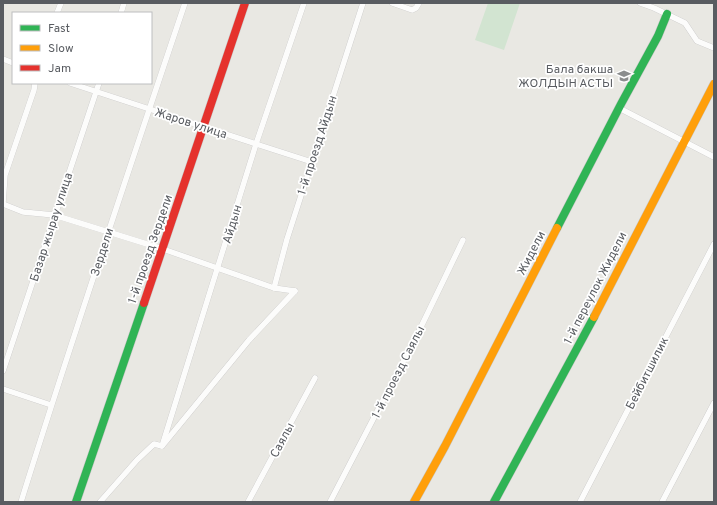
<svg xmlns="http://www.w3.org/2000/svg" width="717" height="505" viewBox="0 0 717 505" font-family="Overpass,sans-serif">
<rect width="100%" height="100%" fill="#e9e8e3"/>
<polygon fill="#d2e4d1" points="488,3 520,3 504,50 475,40"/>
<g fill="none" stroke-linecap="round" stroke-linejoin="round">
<g stroke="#c5c4c4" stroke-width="6">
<g id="street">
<polyline points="392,3 412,10 416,8 419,3"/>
<polyline points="640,3 654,8 685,23 697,41 714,48"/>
<polyline points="57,13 61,3"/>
<polyline points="121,13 124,3"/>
<polyline points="3,59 13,63"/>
<polyline points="70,83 256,144 312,162"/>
<polyline points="619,108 714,157"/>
<polyline points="3,203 5,175 34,90 35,83"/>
<polyline points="3,204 23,212 54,215 163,249 274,288 295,291"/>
<polyline points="274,288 287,239 363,3"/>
<polyline points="3,371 99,83"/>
<polyline points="3,389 51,405"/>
<polyline points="162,446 256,144 304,3"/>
<path d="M21,502C73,335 129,169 185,3"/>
<polyline points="100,502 137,460 154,444 162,446 249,340 295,291"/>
<polyline points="248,502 315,378"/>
<polyline points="330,502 419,331 463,240"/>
<polyline points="580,502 714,244"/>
<polyline points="662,502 714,403"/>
</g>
</g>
<g stroke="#c6c5c5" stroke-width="9">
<g id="fast">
<polyline points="557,228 621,104 658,36 667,14"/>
<polyline points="76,502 144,303"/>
<polyline points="494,502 594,317"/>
</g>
</g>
<g stroke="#c6c5c5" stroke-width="9">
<g id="slow">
<polyline points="594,317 714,84"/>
<polyline points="414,502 445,446 557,228"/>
</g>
</g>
<g stroke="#c6c5c5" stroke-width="9">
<polyline id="jam" points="144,303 245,3"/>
</g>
<use href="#street" stroke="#fcfcfb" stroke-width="5.5"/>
<use href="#fast" stroke="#30b455" stroke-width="8"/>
<use href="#slow" stroke="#ff9f0a" stroke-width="8"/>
<use href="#jam" stroke="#e5322d" stroke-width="8"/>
</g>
<defs>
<g id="school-bare" transform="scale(1.08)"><path d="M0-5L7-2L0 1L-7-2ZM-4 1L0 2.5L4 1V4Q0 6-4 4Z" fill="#8b8d8e" stroke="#fff" stroke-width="2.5" paint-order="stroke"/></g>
</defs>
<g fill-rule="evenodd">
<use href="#school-bare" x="624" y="76"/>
</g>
<g text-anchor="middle" stroke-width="3.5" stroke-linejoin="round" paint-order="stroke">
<g font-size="12" fill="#595c61" stroke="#fff" text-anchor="end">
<text x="613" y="73">Бала бакша<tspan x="613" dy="14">ЖОЛДЫН АСТЫ</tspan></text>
</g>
<g font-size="12" fill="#595c61" stroke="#fff">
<text transform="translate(191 123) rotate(18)" y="4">Жаров улица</text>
<text transform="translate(317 145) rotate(-72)" y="4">1-й проезд Айдын</text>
<text transform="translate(232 224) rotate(-73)" y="4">Айдын</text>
<text transform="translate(51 227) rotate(-72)" y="4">Базар жырау улица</text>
<text transform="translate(150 249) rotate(-71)" y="4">1-й проезд Зердели</text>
<text transform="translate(102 252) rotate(-72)" y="4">Зердели</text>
<text transform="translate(531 253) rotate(-63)" y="4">Жидели</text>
<text transform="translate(595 288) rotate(-63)" y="4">1-й переулок Жидели</text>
<text transform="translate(398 372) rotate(-63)" y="4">1-й проезд Саялы</text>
<text transform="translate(647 373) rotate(-63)" y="4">Бейбитшилик</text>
<text transform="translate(282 440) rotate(-62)" y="4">Саялы</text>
</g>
</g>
<rect width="717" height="505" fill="none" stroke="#595c61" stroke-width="8"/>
<rect x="12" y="12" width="140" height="72" fill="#ffffff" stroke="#bdbec0"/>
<rect x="20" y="25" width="20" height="6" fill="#30b455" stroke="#bdbec0"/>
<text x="48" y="32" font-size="12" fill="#595c61">Fast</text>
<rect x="20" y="45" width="20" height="6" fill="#ff9f0a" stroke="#bdbec0"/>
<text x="48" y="52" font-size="12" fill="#595c61">Slow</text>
<rect x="20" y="65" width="20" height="6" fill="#e5322d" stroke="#bdbec0"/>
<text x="48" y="72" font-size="12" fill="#595c61">Jam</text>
</svg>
